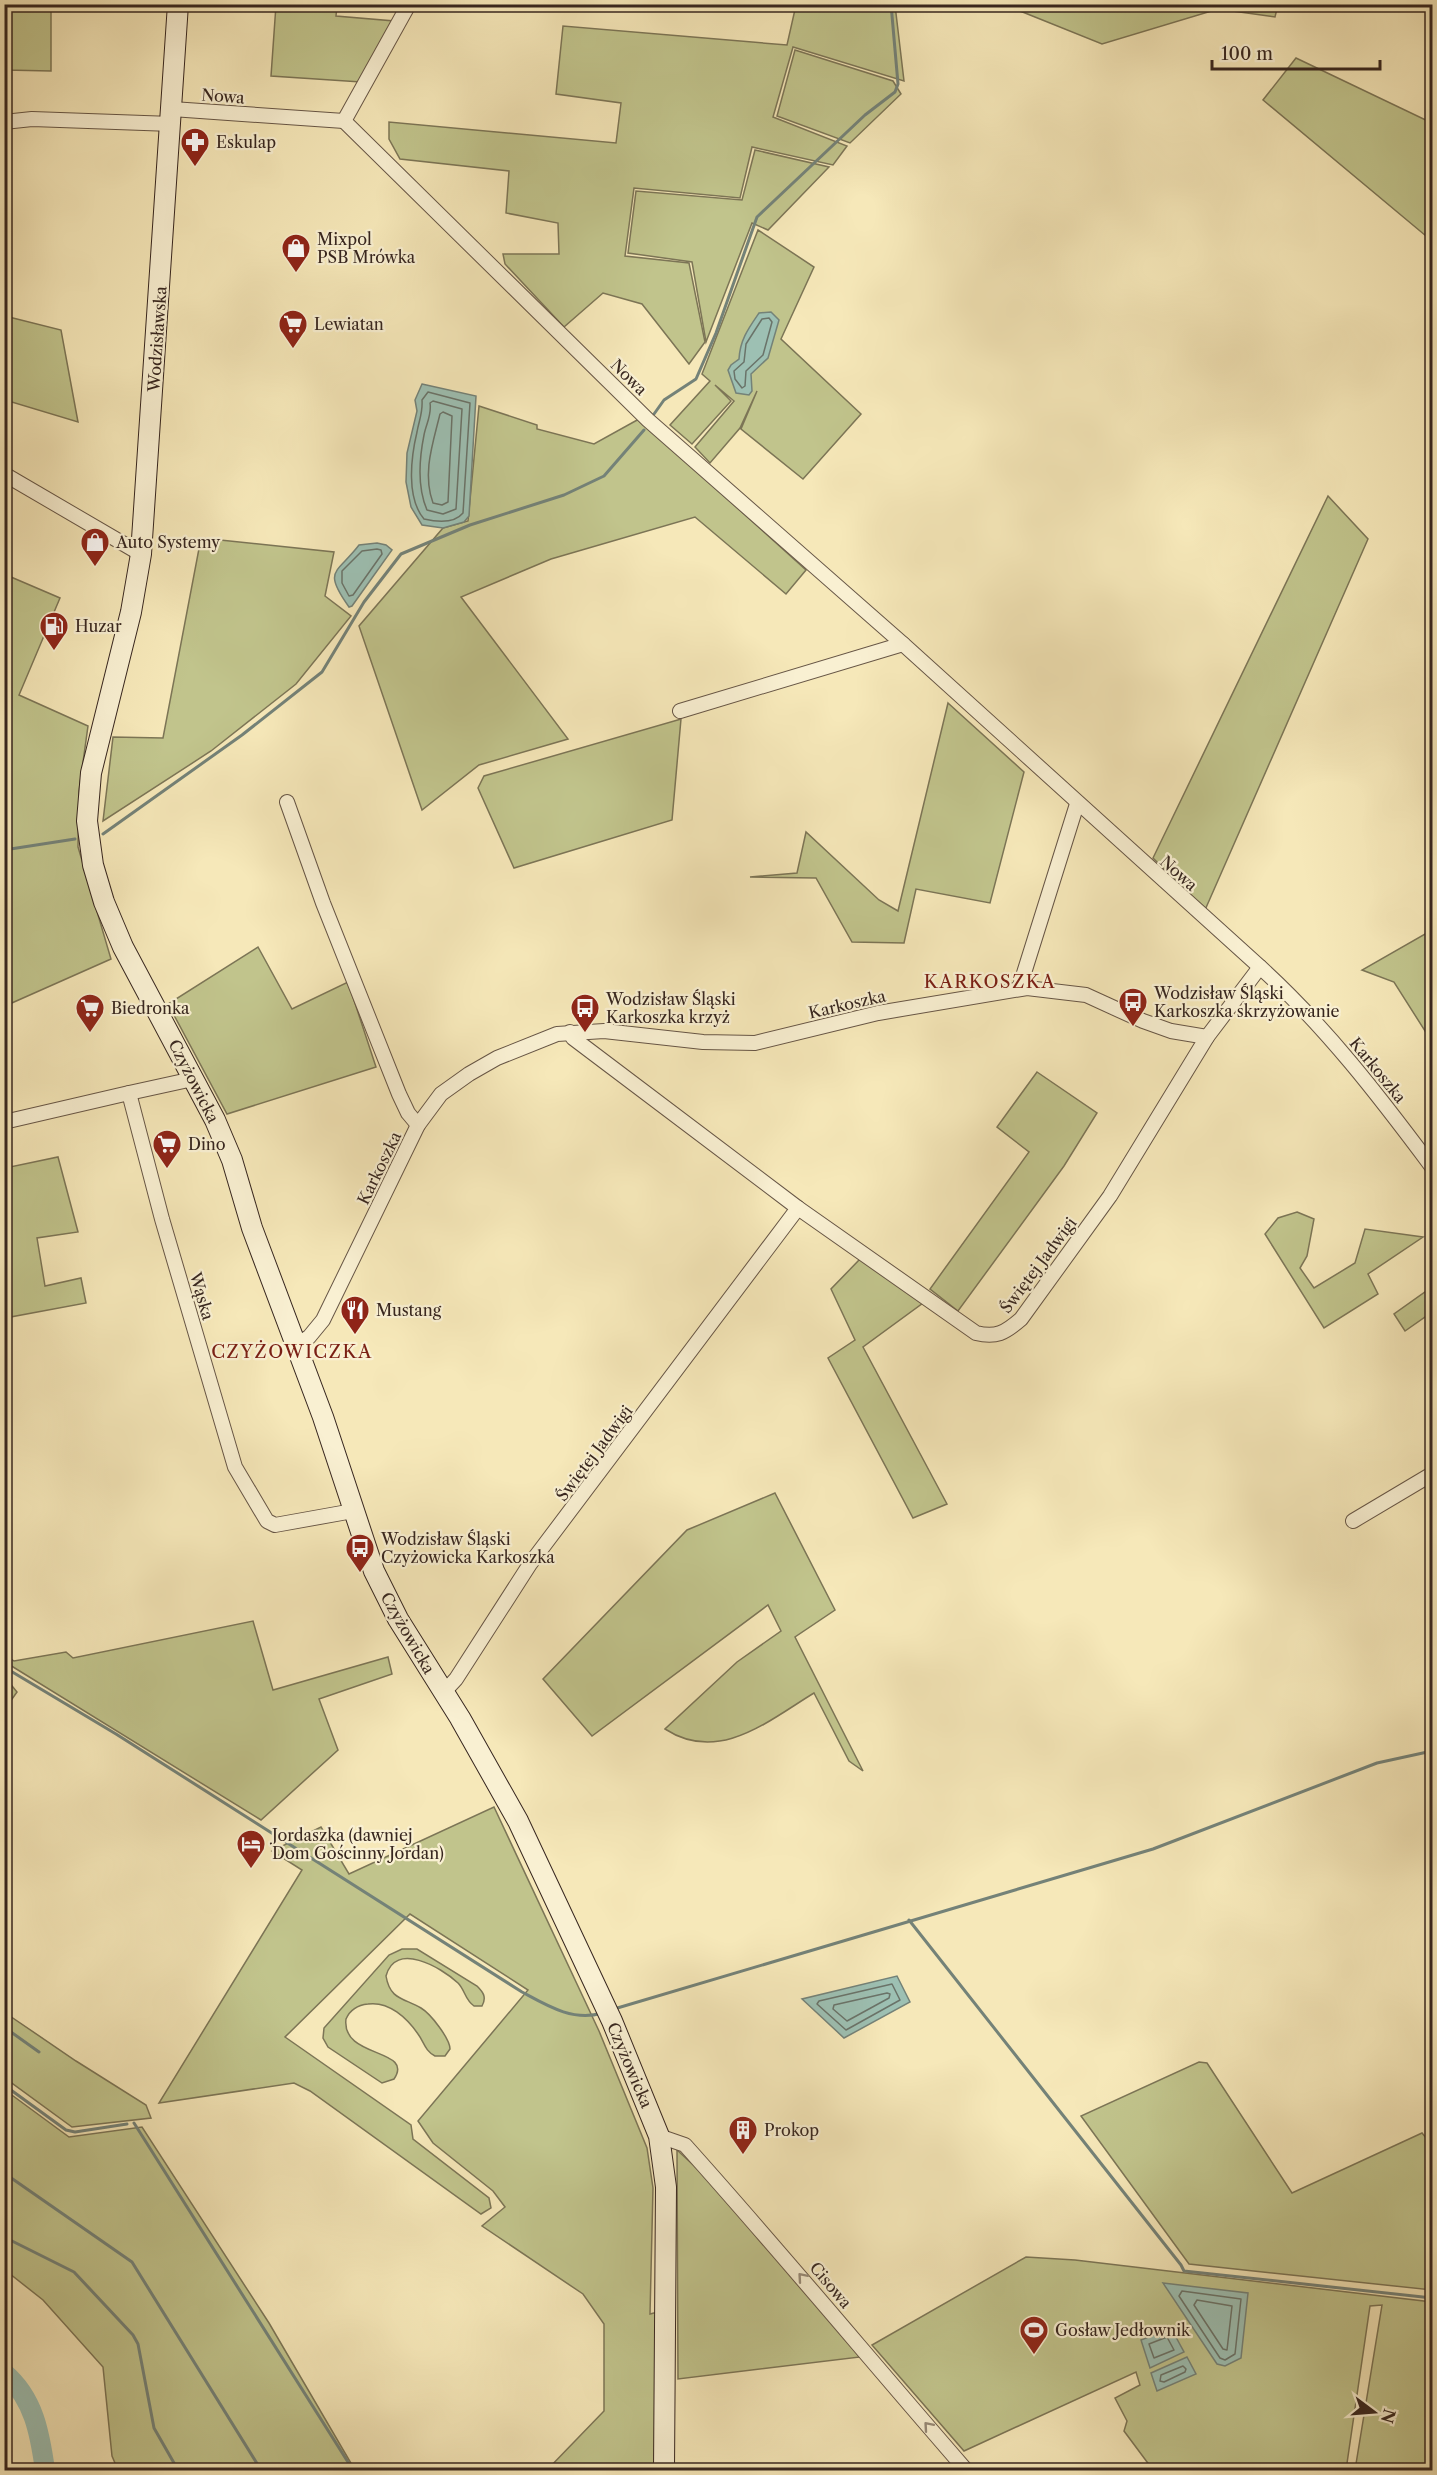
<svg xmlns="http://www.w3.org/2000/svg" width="1437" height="2475" viewBox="0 0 1437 2475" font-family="'Libre Caslon Text',serif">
<rect width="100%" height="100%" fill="#f6e8b9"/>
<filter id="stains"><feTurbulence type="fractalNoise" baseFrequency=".00333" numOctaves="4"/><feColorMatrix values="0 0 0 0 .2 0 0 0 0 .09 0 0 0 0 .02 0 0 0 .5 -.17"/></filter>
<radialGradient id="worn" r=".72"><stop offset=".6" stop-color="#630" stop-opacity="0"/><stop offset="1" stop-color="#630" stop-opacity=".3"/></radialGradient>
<g fill="#c1c48c" stroke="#7c7556" stroke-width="1.5">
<polygon points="5,4 51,5 51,71 5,70"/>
<polygon points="276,5 337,5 336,16 394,21 361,82 271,76"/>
<polygon points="796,5 895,5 904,81 793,47 773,117 847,146 833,165 752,147 740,198 634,188 625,256 689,263 705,342 689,364 642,304 603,293 564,327 505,264 503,254 559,254 558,223 506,213 509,171 400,159 389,139 389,122 616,143 621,103 556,94 563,26 787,45"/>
<polygon points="1005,5 1278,5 1275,17 1218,9 1102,44"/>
<polygon points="795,50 893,81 901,94 850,143 777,116"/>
<polygon points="1296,58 1432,123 1432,241 1263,100"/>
<polygon points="755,150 829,167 768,230 752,223 706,342 692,262 628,253 636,191 742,200"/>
<polygon points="758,230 814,267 781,339 861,414 803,479 741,429 757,391 740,428 710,463 695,447 734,401 715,385 731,401 692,444 670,425 710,381 702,374"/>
<polygon points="5,316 61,330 78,422 5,400"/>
<polygon points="479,406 537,425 537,429 594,444 639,419 806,570 786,594 695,517 551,559 461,597 568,739 479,765 422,810 359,626 443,528 468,521"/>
<polygon points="1328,496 1368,539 1205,910 1153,858"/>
<polygon points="201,538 334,552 325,596 351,616 296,684 211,751 103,821 113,737 163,738"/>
<polygon points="4,574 60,598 19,695 88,726 79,791 78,847 111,959 5,1006"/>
<polygon points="948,703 1024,772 990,903 916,889 904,943 852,942 816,878 750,877 797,873 806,832 879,900 898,911"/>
<polygon points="681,719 672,820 514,868 478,788 484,776"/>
<polygon points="1432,930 1432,1042 1394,982 1362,970"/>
<polygon points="258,947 292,1009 348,982 376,1067 227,1114 168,1004"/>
<polygon points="1037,1072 1097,1113 1064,1166 958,1311 930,1289 1029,1152 997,1127"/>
<polygon points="58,1157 78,1232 37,1238 45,1286 81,1278 86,1303 5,1318 5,1168"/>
<polygon points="1297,1212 1314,1219 1307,1256 1300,1268 1314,1288 1355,1263 1365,1229 1423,1237 1368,1274 1378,1294 1324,1328 1265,1234 1278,1218"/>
<polygon points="860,1259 923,1303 863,1347 947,1504 913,1518 828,1358 855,1340 831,1289"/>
<polygon points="1432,1287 1432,1312 1405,1331 1394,1314"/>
<path d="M775,1493L835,1610L795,1637L863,1771L849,1761L814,1693C768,1721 719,1764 665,1729L737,1662L781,1631L768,1605L592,1736L543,1679L687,1530Z"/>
<polygon points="253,1621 273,1690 388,1657 392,1674 319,1699 338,1750 261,1820 5,1662 5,1655 14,1661 66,1652 73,1658"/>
<polygon points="4,1676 17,1692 5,1709 4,1709"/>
<polygon points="494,1807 599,2031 647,2148 653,2188 650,2314 658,2312 655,2470 547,2470 604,2411 604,2324 583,2294 482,2226 505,2207 493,2191 433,2143 418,2121 528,1990 410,1914 285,2037 411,2125 413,2139 489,2198 491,2208 481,2214 310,2091 294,2083 159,2103 302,1870 272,1851 321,1827 349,1874"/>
<path d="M402,1949H417L477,1986C483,1992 487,1997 482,2006H474C465,2000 465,1990 458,1983C441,1967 395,1941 386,1976C390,2000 404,1998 421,2008C431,2014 450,2039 450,2049L445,2056H435C425,2051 424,2042 418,2034C407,2018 389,2001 368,2004C358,2005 350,2010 346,2019C341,2059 415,2048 394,2079L382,2083L328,2047L323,2038L324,2028L389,1955Z"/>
<polygon points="4,2012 76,2061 146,2105 151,2118 72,2127 5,2078"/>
<polygon points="1199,2062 1207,2063 1292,2193 1422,2133 1432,2145 1432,2290 1189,2264 1081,2116"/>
<polygon points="5,2090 69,2137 142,2127 269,2323 355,2470 118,2470 112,2456 103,2367 43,2300 5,2270"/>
<polygon points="677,2150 726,2195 860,2357 678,2379"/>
<polygon points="1026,2257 1075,2260 1432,2302 1432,2470 1355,2470 1382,2305 1370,2306 1346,2470 1153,2470 1124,2431 1127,2421 1115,2398 1140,2385 1136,2372 964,2451 872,2345"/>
</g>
<g fill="#9dc0b3" stroke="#748278" stroke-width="1.5">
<path d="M771,312L779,320L768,358L751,374L752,391L749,395L736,393L728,370L731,365L739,359C740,340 748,329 759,313Z"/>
<polygon points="422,384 476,396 469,516 464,522 443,528 422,525 411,507 406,482 407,453 417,411 415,400"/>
<path d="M377,543L386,545L392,550L352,606L349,607C322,569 337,574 359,545Z"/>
<polygon points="897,1976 910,2002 844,2038 802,1999"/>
<polygon points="1163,2283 1248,2293 1241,2358 1225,2366 1217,2364"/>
<polygon points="1171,2328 1184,2352 1150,2368 1141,2340"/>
<polygon points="1187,2357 1196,2374 1157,2391 1151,2373"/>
</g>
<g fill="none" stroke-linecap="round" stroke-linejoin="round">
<g stroke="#6a7369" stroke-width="1.5">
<polygon points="762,319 769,318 772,322 763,355 746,371 745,386 742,388 735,379 734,371 744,362 746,344"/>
<path d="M428,392L470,403L463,513C454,524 437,522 424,519C406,498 411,457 417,432C419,420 423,413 422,400Z"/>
<path d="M433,401L462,409L456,509L443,514L427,510C417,487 419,460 424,435C426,424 432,415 430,403Z"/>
<path d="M443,412L452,416L448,502L442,505L433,503C422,473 433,443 440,414Z"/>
<polygon points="377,549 381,550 382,554 353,595 349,596 342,583 342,571 362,551"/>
<polygon points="892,1984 900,2000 846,2030 817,2004 819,2001"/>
<polygon points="887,1993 890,1994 889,1998 847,2021 833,2009 834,2005"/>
<polygon points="1182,2291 1241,2299 1235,2354 1225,2360 1220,2358 1179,2296"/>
<polygon points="1197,2300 1232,2306 1227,2350 1223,2349 1194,2305"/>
<polygon points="1167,2337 1174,2350 1154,2358 1149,2344"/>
<polygon points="1183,2366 1186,2369 1185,2372 1164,2382 1160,2381 1161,2375"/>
</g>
<g stroke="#748278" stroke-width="3">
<polyline points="654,414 664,400 696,379 716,333 757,217 865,115 895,92 898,84 891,4"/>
<polyline points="103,834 242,735 322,672 364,602 401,554 470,525 564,495 604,476 644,430"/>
<polyline points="4,850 75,839"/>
<path d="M4,1667L116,1734L522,1992C546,2005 573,2022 602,2013"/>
<polyline points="909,1920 1181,2265 1184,2271 1432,2298"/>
<polyline points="614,2009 1153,1849 1377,1763 1432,1751"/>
<polyline points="4,2027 39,2052"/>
<polyline points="4,2085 66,2130 75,2132 127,2124"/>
<polyline points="134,2123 353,2470"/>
<polyline points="4,2173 132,2262 261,2470"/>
<polyline points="4,2237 74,2272 133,2335 138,2344 154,2428 178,2470"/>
</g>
<path stroke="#9dc0b3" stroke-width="20" d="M4,2373C34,2398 40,2434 45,2470"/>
<g stroke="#675646" stroke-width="16">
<g id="street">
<polyline points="172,109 344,121 409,4"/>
<polyline points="344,121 648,420 903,644 1260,967"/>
<polyline points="4,122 32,119 172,124"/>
<polyline points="4,474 141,554"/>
<polyline points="680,711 903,644"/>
<polyline points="287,802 323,903 399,1094 408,1113 418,1125"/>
<polyline points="1019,989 1077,804"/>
<polyline points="193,1079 129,1093 162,1219 235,1467 267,1521 275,1525 353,1511"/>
<polyline points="4,1122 129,1093"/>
<path d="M798,1208L976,1333C996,1338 1005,1333 1021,1319L1110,1196L1207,1037"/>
<path d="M295,1345L309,1337L323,1320L418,1125L441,1094L469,1074L497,1058L557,1034L604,1031L703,1042L755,1043L878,1013L1027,988L1086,995L1143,1021L1171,1031L1207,1037L1260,967C1326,1027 1379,1096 1432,1167"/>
<polyline points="1353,1521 1432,1474"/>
<polyline points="443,1693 456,1679 530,1564 798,1208 573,1038 570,1032"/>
<path d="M659,2136L685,2145C781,2252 872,2362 966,2470"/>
</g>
</g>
<g stroke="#37261f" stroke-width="22">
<polyline id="secondary" points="178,4 141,554 131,612 91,773 87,821 93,865 104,902 123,947 215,1120 232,1160 252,1228 323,1417 374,1571 398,1619 460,1718 518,1821 612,2021 659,2136 666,2187 664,2470"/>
</g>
<use href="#street" stroke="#f9f0d2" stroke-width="14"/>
<use href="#secondary" stroke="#f9f0d2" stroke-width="20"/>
</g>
<defs><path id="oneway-chevron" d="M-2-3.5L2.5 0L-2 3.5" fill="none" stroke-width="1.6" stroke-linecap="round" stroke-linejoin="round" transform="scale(1.5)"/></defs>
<g stroke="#988b78">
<use href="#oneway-chevron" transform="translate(802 2277) rotate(-131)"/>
<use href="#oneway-chevron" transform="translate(928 2426) rotate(-131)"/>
</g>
<defs>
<g id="pharmacy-pin" transform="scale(1.5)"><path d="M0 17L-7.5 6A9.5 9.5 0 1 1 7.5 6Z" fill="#8f2418" stroke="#f9f0d2"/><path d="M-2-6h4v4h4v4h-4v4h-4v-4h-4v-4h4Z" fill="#fff"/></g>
<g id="shop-pin" transform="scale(1.5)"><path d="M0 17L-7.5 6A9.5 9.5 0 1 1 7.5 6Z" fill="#8f2418" stroke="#f9f0d2"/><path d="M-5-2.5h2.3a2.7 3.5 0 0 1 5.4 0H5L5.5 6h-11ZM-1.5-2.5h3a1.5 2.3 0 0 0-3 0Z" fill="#fff"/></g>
<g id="supermarket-pin" transform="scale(1.5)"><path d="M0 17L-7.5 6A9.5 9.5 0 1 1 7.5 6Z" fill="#8f2418" stroke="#f9f0d2"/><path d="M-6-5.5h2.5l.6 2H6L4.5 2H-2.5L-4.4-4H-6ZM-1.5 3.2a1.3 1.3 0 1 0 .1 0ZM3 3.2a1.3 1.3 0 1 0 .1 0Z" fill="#fff"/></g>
<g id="fuel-pin" transform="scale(1.5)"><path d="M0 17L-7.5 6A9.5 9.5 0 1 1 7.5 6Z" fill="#8f2418" stroke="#f9f0d2"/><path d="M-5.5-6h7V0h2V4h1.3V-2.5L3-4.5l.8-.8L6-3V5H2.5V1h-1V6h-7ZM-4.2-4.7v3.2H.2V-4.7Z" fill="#fff"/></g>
<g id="bus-pin" transform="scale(1.5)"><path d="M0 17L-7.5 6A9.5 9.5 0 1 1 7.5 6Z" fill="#8f2418" stroke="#f9f0d2"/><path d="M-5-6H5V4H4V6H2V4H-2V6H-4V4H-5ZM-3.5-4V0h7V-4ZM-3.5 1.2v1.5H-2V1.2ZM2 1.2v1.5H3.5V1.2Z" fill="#fff"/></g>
<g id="restaurant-pin" transform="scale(1.5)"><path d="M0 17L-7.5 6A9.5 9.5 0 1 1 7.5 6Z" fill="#8f2418" stroke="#f9f0d2"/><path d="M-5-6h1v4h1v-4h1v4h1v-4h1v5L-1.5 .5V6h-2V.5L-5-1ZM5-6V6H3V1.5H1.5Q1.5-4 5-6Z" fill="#fff"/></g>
<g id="hotel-pin" transform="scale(1.5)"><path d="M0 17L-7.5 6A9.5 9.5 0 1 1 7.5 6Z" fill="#8f2418" stroke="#f9f0d2"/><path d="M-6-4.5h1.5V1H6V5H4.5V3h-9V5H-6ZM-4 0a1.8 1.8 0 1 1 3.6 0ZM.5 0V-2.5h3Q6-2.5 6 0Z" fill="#fff"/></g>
<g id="building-pin" transform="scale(1.5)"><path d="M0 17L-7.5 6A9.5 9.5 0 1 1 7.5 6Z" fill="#8f2418" stroke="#f9f0d2"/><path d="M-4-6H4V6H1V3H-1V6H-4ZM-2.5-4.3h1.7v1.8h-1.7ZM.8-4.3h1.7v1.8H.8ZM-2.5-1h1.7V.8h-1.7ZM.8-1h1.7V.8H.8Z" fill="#fff"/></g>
<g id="stadium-pin" transform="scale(1.5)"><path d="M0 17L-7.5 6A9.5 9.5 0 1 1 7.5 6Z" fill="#8f2418" stroke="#f9f0d2"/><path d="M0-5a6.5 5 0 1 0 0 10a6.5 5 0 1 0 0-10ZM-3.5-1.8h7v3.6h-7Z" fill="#fff"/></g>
</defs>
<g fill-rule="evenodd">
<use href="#pharmacy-pin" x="195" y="142"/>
<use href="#shop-pin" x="296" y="248"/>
<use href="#supermarket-pin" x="293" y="324"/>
<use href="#shop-pin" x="95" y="542"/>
<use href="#fuel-pin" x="54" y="626"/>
<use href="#bus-pin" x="1133" y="1002"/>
<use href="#supermarket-pin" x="90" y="1008"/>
<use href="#bus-pin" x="585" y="1008"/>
<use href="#supermarket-pin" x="167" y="1144"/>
<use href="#restaurant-pin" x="355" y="1310"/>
<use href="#bus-pin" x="360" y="1548"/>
<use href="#hotel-pin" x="251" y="1844"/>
<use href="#building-pin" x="743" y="2130"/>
<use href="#stadium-pin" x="1034" y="2330"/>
</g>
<g text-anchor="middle" stroke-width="4.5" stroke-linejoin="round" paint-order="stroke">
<g font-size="16" fill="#37261f" stroke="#f9f0d2">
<text transform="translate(223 96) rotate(4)" y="6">Nowa</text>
<text transform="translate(157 339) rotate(-86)" y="6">Wodzisławska</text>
<text transform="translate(629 377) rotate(45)" y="6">Nowa</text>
<text transform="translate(1179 873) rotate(42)" y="6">Nowa</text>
<text transform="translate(847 1004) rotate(-13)" y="6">Karkoszka</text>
<text transform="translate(1378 1070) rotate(51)" y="6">Karkoszka</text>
<text transform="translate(194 1081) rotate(63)" y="6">Czyżowicka</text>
<text transform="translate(379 1168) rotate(-64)" y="6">Karkoszka</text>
<text transform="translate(1038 1265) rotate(-53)" y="6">Świętej Jadwigi</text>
<text transform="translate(202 1296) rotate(74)" y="6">Wąska</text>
<text transform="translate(594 1453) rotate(-53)" y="6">Świętej Jadwigi</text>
<text transform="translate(408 1633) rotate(60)" y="6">Czyżowicka</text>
<text transform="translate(630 2065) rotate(67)" y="6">Czyżowicka</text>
<text transform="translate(831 2285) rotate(50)" y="6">Cisowa</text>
</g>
<g font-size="16" fill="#37261f" stroke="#f9f0d2" text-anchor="start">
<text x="216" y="148">Eskulap</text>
<text x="317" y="245">Mixpol<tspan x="317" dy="18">PSB Mrówka</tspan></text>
<text x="314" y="330">Lewiatan</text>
<text x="116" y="548">Auto Systemy</text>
<text x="75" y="632">Huzar</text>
<text x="1154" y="999">Wodzisław Śląski<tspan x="1154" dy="18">Karkoszka skrzyżowanie</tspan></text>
<text x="606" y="1005">Wodzisław Śląski<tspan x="606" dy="18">Karkoszka krzyż</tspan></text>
<text x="111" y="1014">Biedronka</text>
<text x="188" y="1150">Dino</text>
<text x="376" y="1316">Mustang</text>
<text x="381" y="1545">Wodzisław Śląski<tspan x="381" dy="18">Czyżowicka Karkoszka</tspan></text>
<text x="272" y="1841">Jordaszka (dawniej<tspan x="272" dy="18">Dom Gościnny Jordan)</tspan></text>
<text x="764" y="2136">Prokop</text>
<text x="1055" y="2336">Gosław Jedłownik</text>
</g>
<g font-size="18" letter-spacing="1.5" fill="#7a1f14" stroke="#f9f0d2">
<text x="990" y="988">KARKOSZKA</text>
<text x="292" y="1358">CZYŻOWICZKA</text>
</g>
</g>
<rect width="1437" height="2475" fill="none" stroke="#f6e8b9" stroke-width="24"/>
<rect x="6" y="6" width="1425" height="2463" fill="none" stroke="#37261f" stroke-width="3"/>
<rect x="12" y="12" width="1413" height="2451" fill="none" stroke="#37261f" stroke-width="1.5"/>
<g transform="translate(1374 2412) rotate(106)" stroke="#f9f0d2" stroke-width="4.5" paint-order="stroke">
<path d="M0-4.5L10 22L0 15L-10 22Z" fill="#37261f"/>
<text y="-9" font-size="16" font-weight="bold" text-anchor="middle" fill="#37261f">N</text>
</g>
<path d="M1212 60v9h168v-9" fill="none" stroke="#37261f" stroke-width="3"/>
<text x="1221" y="60" font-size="18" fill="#37261f" stroke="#f9f0d2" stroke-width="4.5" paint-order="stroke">100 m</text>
<rect width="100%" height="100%" filter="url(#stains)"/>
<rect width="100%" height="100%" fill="url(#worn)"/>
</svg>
